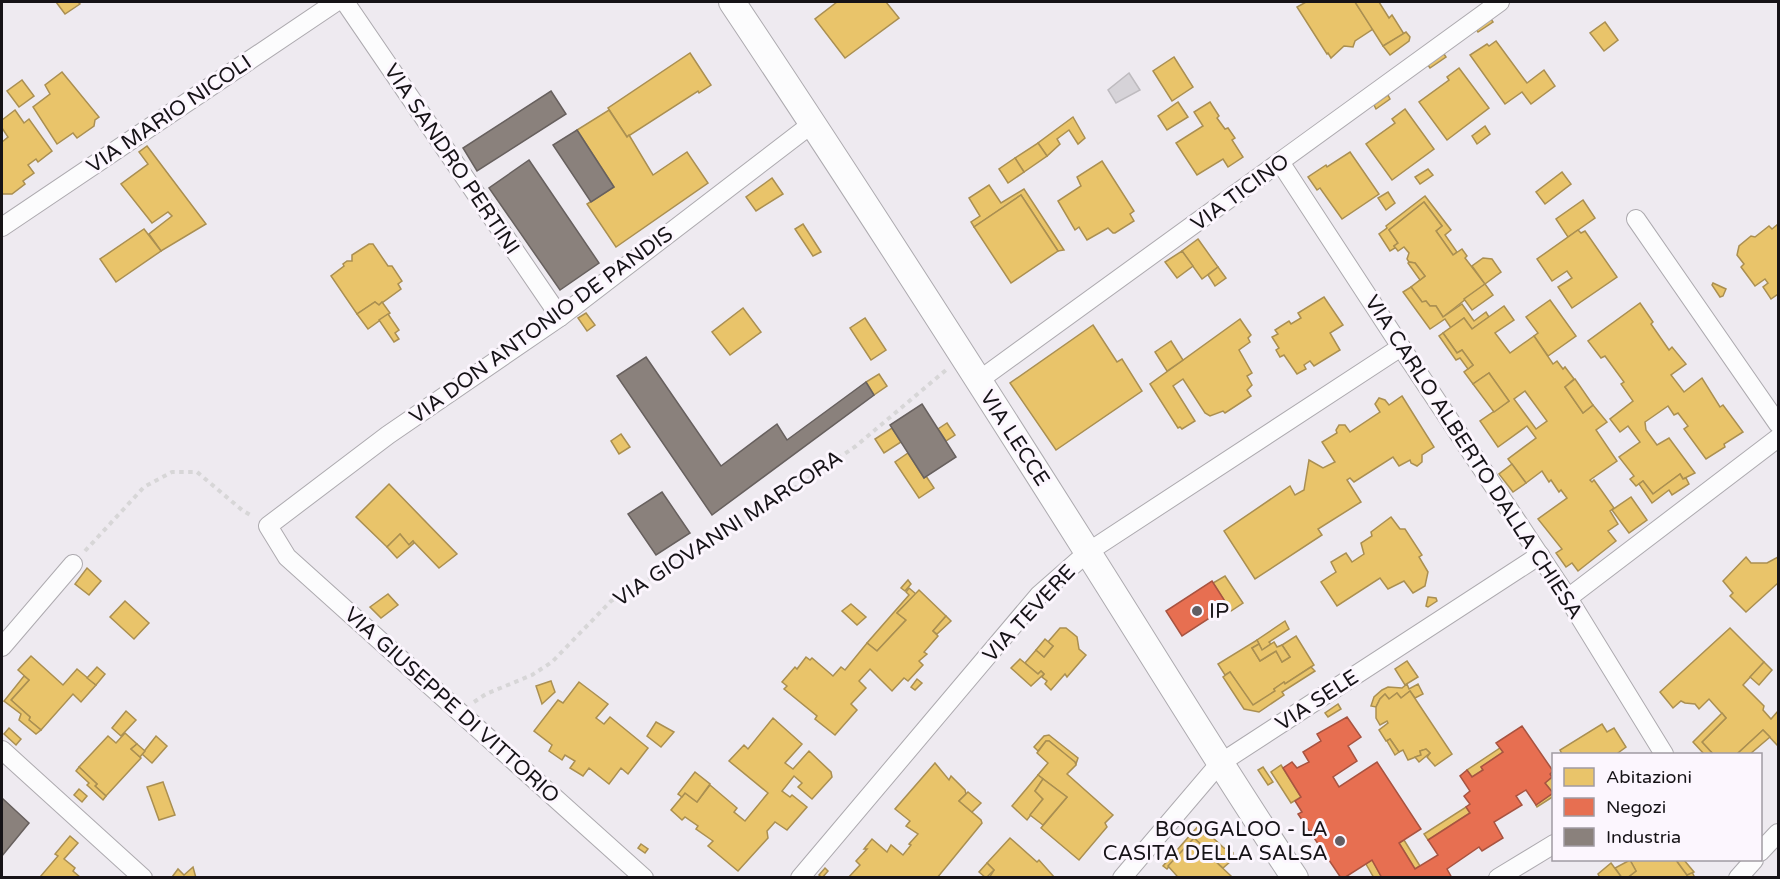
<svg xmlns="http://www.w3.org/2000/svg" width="1780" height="879" viewBox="0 0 1780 879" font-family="'Varela Round',sans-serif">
<rect width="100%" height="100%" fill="#eeeaf0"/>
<g fill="#e9c46a" stroke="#aa8f51" stroke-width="1.5" fill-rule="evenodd">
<polygon points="56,2 78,2 80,4 65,14"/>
<polygon points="837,2 886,2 899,18 845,58 815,19"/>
<polygon points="1306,2 1355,2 1373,29 1355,41 1353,47 1344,46 1331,58 1328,53 1327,54 1297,7"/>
<polygon points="1355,2 1379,2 1389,18 1392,15 1404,34 1383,46"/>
<polygon points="1491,19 1493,22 1478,32 1476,29"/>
<polygon points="1605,22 1618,40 1604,51 1590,33"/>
<polygon points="1406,32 1410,37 1409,41 1390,55 1383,46"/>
<polygon points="1496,41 1527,83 1544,70 1555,86 1531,104 1522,92 1505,104 1470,55 1487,44 1489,46"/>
<polygon points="690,53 711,85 699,93 698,91 627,137 608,108"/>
<polygon points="1444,54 1446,57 1430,68 1428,65"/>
<polygon points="1174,57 1193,87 1172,101 1153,71"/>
<polygon points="1459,68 1489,108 1447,140 1419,102 1449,80 1447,77"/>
<polygon points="62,72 99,117 95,120 94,126 77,138 73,133 57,144 33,107 50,94 45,85"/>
<polygon points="22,80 34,96 19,107 7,91"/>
<polygon points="1388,95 1390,99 1376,109 1374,105"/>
<polygon points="1178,102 1188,117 1167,130 1158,116"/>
<polygon points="1210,102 1219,116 1217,118 1225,129 1228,128 1235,138 1232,140 1243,157 1228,167 1223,159 1197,175 1176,143 1203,126 1194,112"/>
<polygon points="1405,109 1434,149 1392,180 1366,144 1395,123 1392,119"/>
<polygon points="15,110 24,123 29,119 52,151 38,162 36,159 28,165 34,173 23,181 25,184 12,194 2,194 2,142 8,137 2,128 2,120"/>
<polygon points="609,110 627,137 629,135 653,175 687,152 708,183 616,247 587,204 614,187 577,130"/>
<polygon points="1073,117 1085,138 1078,144 1069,130 1057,139 1060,144 1047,156 1038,143"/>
<polygon points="1485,126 1490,134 1477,144 1472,136"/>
<polygon points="1038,143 1047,156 1024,172 1015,158"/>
<polygon points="147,146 206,224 161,251 149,234 172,216 168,212 152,223 121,184 148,164 139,152"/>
<polygon points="1350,152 1379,194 1342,219 1320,188 1317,190 1308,177 1326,165 1327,167"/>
<polygon points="1015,158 1024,172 1008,183 999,169"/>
<polygon points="1102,161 1134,211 1130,214 1134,221 1115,233 1113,233 1108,228 1087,240 1079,227 1075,230 1058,201 1081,186 1077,177"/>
<polygon points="1428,169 1433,175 1420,184 1415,177"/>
<polygon points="1562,172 1571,184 1545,204 1536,192"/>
<polygon points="772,178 783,194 756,211 746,197"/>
<polygon points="989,185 1001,203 1024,189 1064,250 1058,251 1021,195 974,227 971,222 980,216 969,198"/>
<polygon points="1388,192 1395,203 1386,210 1378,198"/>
<polygon points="1021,195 1058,251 1011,283 974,227"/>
<polygon points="1425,196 1451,230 1445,235 1457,252 1453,255 1436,231 1442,226 1424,202 1389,230 1398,243 1394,246 1395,248 1390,251 1379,234 1387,228 1386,226"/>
<polygon points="1583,200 1595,218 1568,237 1556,219"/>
<polygon points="1424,202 1442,226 1436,231 1453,255 1462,249 1467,256 1465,258 1485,284 1443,317 1436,306 1430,306 1426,301 1422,302 1411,287 1425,276 1415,263 1409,262 1407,259 1409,253 1404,247 1398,251 1394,246 1398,243 1389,230"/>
<polygon points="803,224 821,252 813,256 795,229"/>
<polygon points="1778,224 1778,294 1771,299 1763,287 1768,283 1765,279 1755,286 1741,267 1744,264 1737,255 1739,246 1751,236 1755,237 1769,226 1772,229"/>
<polygon points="144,229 161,251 116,282 100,259"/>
<polygon points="1578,230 1581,233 1585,231 1617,277 1572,308 1558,287 1572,278 1567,271 1552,281 1537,259"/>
<polygon points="1198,239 1218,267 1202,279 1182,251"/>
<polygon points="369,244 373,244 388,266 392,266 402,281 398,284 401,289 379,305 375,302 357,314 331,276 344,266 343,264 347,261 352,261 352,255"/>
<polygon points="1182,251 1193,266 1177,278 1165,262"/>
<polygon points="1483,258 1492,259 1501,272 1485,284 1472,266"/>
<polygon points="1409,262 1415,263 1425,276 1420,280 1408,263"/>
<polygon points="1218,267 1226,278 1215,286 1208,275"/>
<polygon points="1713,283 1726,289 1723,296 1720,297 1712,285"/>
<polygon points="1485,284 1493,295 1472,310 1464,299"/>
<polygon points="1411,287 1422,302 1426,301 1430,306 1436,306 1443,317 1462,304 1474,321 1486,312 1489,317 1472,329 1464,318 1451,328 1445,319 1430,329 1403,292"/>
<polygon points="1324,297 1343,325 1330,333 1340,350 1314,366 1310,361 1304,365 1306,369 1297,374 1284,355 1280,357 1276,350 1279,348 1272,337 1278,334 1275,330 1289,321 1291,324 1301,318 1298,313"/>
<polygon points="1550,300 1576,336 1548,356 1534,336 1538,333 1526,317"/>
<polygon points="375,302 379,305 382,302 390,313 368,329 357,314"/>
<polygon points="1640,303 1653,322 1651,324 1669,350 1672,347 1686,364 1671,375 1684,392 1702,378 1720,407 1723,405 1743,432 1724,444 1725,447 1706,459 1684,429 1688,426 1678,413 1674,415 1668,406 1645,422 1646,430 1657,445 1669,438 1695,473 1683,479 1680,474 1653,494 1643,481 1636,486 1630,479 1634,476 1619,457 1640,442 1628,426 1620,432 1610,419 1633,401 1621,384 1624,382 1605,356 1601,358 1588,341"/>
<path d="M1504,306L1514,320L1495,333L1510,353L1534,336L1553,364L1557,361L1563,369L1565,367L1574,379L1565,387L1583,413L1593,405L1607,422L1596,430L1617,461L1590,480L1592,482L1594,480L1614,508L1610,511L1618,524L1608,531L1616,541L1578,571L1572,563L1566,567L1556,553L1562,549L1538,519L1567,498L1561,490L1559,492L1551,480L1549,482L1542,471L1526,483L1508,459L1536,438L1527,426L1498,447L1480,421L1509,401L1489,373L1473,384L1464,372L1473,365L1462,350L1457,353L1443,333L1464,318L1472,329ZM1525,391L1547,421L1536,429L1514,399Z"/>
<polygon points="743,308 761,332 730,355 712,332"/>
<polygon points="586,313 595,325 587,331 578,318"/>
<polygon points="388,314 399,330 395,333 399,339 394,342 379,320"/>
<polygon points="865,318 886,350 871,360 850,328"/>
<polygon points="1240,319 1251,335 1248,338 1250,342 1239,350 1252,373 1247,376 1252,385 1247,390 1251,396 1225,413 1223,411 1210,416 1205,413 1183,379 1173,386 1195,421 1182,429 1180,427 1178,428 1150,384"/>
<polygon points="1093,325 1117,362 1122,359 1142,391 1056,450 1010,383"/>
<polygon points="1443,333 1457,353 1462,350 1473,365 1468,369 1460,358 1456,360 1439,336"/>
<polygon points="1171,341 1183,360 1167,371 1155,352"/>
<polygon points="1489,373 1509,401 1494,412 1473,384"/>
<polygon points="879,374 887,386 874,395 866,382"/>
<polygon points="1575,379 1593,405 1583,413 1565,387"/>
<polygon points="1402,396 1434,447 1422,455 1422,462 1417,466 1411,463 1410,460 1399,466 1393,457 1354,482 1350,478 1347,480 1361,502 1318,529 1322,535 1255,579 1224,531 1290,486 1295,495 1304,490 1309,460 1323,468 1335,462 1322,442 1337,433 1336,430 1339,425 1345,425 1350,432 1380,412 1375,404 1379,398 1385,400 1389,405"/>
<polygon points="947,423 955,435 946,441 938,429"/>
<polygon points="892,428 901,442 884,453 875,439"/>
<polygon points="621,434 630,447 619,454 611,441"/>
<polygon points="908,453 924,478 926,476 934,488 919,498 895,462"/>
<polygon points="1512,464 1526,483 1513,492 1499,474"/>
<polygon points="1680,474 1683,479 1686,478 1689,484 1672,495 1669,490 1652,503 1639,484 1643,481 1653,494"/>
<polygon points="389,484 457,554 439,568 413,541 409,545 400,534 387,547 356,517"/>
<polygon points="1631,497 1647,520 1629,533 1612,510"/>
<polygon points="1391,517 1400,529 1405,529 1422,555 1419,557 1428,572 1425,586 1413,593 1404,581 1388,589 1380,578 1337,606 1321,582 1336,572 1331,562 1346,553 1352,562 1364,554 1361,543 1372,536 1371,532"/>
<polygon points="400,534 409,545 413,541 414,543 397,558 387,547"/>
<polygon points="1746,557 1751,563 1767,563 1778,557 1778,583 1746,612 1730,596 1733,593 1723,581"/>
<polygon points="87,568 101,581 89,595 75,584"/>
<polygon points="1225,576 1243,603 1231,611 1213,583"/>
<polygon points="908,580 911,584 905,591 901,588"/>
<polygon points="909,588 916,594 897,613 906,620 877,651 867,643 909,595 906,592"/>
<polygon points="919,590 946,616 933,631 938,636 924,652 927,654 919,661 923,665 908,681 904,678 892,691 870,669 859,681 866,688 851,704 857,710 835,735 815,719 817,716 784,689 787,686 782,682 795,667 797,669 806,657 810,660 812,658 833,676 841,667 845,670 867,643 877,651 906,620 897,613"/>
<polygon points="388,594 398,605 381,618 370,607"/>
<polygon points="1428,597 1436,598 1437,601 1428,607 1426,606"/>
<polygon points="125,601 149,623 134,639 110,617"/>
<polygon points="851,604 866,617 857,625 842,611"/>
<polygon points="946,616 951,621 937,634 933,631"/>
<polygon points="1285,621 1289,629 1269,642 1271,644 1262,650 1257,640"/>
<polygon points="1060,628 1066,628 1077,637 1079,649 1086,655 1067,677 1065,674 1051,690 1045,684 1047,681 1042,677 1044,674 1041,671 1038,674 1025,663 1036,650 1044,657 1053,646 1048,642"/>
<polygon points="1730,628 1764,662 1743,685 1764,706 1763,710 1771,719 1778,711 1778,746 1763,730 1737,754 1713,754 1702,742 1726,718 1709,699 1699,709 1695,704 1685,703 1681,701 1673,708 1660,692"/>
<polygon points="1296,636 1314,665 1285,684 1284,682 1274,689 1275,691 1255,705 1252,705 1230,672 1225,675 1218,664 1257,640 1259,644 1252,648 1260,661 1276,651 1282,662 1290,657 1282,645"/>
<polygon points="1045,639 1053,646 1044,657 1036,650"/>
<polygon points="1274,642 1277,647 1282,645 1290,657 1282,662 1276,651 1260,661 1252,648 1259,644 1262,650"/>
<polygon points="31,656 63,685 77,669 96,685 81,702 73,694 41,730 29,720 30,717 11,700 29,680 18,670"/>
<polygon points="1020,659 1038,674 1041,671 1044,674 1031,686 1011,668"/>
<polygon points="1407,661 1418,677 1405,685 1395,669"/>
<polygon points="1764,662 1772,670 1759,685 1750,677"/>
<polygon points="97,667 105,674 96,685 87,678"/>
<polygon points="1311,667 1315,671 1282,692 1284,695 1259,712 1244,709 1223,677 1230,672 1253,705 1275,691 1274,689 1284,682 1285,684"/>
<polygon points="24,676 29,680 11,700 30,717 29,720 41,730 36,734 19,720 21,714 4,701"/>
<polygon points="917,679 922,683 915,690 911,687"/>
<polygon points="551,681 555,692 542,704 536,686"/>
<polygon points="579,682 608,704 596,718 604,724 610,717 648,748 628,774 621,768 609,784 589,768 583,776 570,768 575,761 565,755 562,760 549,751 552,745 534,731 558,700 563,703"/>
<polygon points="1407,684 1409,689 1418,684 1423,694 1415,698 1410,691 1401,698 1397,693 1389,699 1385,694 1380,699 1376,707 1371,706 1374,697 1382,690 1388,687 1402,688"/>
<polygon points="1410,691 1452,754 1435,766 1427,757 1430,753 1426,749 1420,751 1421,755 1408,760 1403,750 1399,752 1390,739 1386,741 1379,730 1388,723 1387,721 1380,725 1376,718 1376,707 1380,699 1385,694 1389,699 1397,693 1401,698"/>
<polygon points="1338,704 1341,709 1328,717 1325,713"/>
<polygon points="126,711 136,720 121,736 112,728"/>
<polygon points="1722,713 1726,718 1702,742 1713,754 1704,754 1693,742"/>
<polygon points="773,718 802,744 785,763 793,769 809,751 831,772 832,777 812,799 798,787 802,783 794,776 782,791 790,797 792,795 807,807 787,830 775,822 767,831 768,838 738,871 708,846 713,841 696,829 698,826 685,817 682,820 671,810 685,793 697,802 710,785 737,808 734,812 745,821 768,793 729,761 744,745 748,749"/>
<polygon points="656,722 674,732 661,747 647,736"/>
<polygon points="1602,724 1607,732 1614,728 1626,747 1618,753 1619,754 1562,754 1560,750"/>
<polygon points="9,728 21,739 16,745 4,734"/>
<polygon points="1763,730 1770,737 1750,754 1737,754"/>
<polygon points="125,733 137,744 131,749 141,758 106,796 95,786 97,784 79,767 108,736 116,743"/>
<polygon points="1049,735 1078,758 1076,764 1049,741 1046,741 1038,751 1034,747 1044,736"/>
<polygon points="156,736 167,746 152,763 142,754"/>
<polygon points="1390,739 1399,752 1395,755 1387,741"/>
<polygon points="1046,741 1049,741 1075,762 1076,765 1067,774 1113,815 1105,823 1107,827 1079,860 1041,828 1067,797 1038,775 1048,763 1037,753"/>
<polygon points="137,744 145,751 140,757 131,749"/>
<polygon points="1500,748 1503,752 1481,767 1483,770 1472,777 1467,770"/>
<polygon points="1426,749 1430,753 1419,762 1415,757 1421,755 1420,751"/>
<polygon points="935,763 949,780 951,776 965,790 966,794 959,801 981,820 982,823 937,878 848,878 860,865 856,861 867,849 864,849 872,839 887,852 891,845 903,855 911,845 909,844 918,834 906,826 910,821 895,809"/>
<polygon points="1281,765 1301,797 1291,803 1271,772"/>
<polygon points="79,767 97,784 95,786 106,796 103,800 87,785 89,783 76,771"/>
<polygon points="1263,767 1273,782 1268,785 1258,770"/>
<polygon points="1553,771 1554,796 1537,807 1536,805 1553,793 1545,783 1552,777 1550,774"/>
<polygon points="695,772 710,784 697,802 685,793 682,797 678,794"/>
<polygon points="1038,775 1043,779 1035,791 1043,799 1027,820 1012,806"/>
<polygon points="1043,779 1067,797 1043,825 1030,815 1043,799 1035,791"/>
<polygon points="163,782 175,815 159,820 147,787"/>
<polygon points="79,789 87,796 82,802 74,795"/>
<polygon points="968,792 981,803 972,812 959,801"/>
<polygon points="1466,807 1470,813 1428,840 1424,834"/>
<polygon points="1199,825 1224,848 1231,850 1233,853 1232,860 1223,868 1215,861 1221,855 1212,846 1207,850 1194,838 1167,869 1163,866"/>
<polygon points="70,836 78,843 64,859 75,868 73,871 81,878 40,877 58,856 55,854"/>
<polygon points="1010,838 1037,862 1039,860 1055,878 989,878 994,870 987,863"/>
<polygon points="1194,838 1207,850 1212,846 1221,855 1215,861 1231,876 1229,878 1176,878 1177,876 1168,866"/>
<polygon points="1404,840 1420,866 1415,869 1399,843"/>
<polygon points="641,844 648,849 645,853 638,848"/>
<polygon points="1372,860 1382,878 1374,878 1366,864"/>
<polygon points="1630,860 1676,860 1687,875 1692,872 1695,878 1627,878 1636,871"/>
<polygon points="1630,860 1636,871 1627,878 1622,878 1615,868"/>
<polygon points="1676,860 1684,860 1694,872 1687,875"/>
<polygon points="987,863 994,870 986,878 979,872"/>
<polygon points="1611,863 1622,878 1600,878 1598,874"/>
<polygon points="193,867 196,878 172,877 178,869 184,875"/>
<polygon points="825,868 828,871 822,878 819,875"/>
</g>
<g fill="#e76f51" stroke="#a85340" stroke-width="1.5">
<polygon points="1212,581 1228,606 1182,636 1166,611"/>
<polygon points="1347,717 1361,737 1348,746 1357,761 1333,777 1339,787 1377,762 1421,829 1399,843 1415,869 1438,855 1428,840 1470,813 1466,807 1470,804 1464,796 1470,791 1460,776 1467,770 1472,777 1483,770 1481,767 1503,752 1496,743 1522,726 1553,771 1550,774 1552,777 1545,783 1553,793 1536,805 1526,790 1516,796 1522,805 1494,822 1503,838 1482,851 1479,847 1447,869 1452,878 1382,878 1372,860 1344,878 1341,878 1298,814 1302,812 1295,801 1301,797 1283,768 1292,762 1297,768 1309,762 1303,752 1321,741 1317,734"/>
</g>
<g fill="#8a817c" stroke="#67605e" stroke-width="1.5">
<polygon points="551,91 566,114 477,171 463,148"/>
<polygon points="577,130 614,187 591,202 553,145"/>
<polygon points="529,160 599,263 560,290 489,188"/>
<polygon points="646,357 721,466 777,424 787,440 866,382 874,395 712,515 617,376"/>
<polygon points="922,404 956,457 924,478 890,425"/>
<polygon points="662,492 690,533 656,555 628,514"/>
<polygon points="2,798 29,823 2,856"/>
</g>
<polygon fill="#d6d3d8" stroke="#bebbbf" stroke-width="1.5" points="1129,73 1140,90 1116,103 1108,90"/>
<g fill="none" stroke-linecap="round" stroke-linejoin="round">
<g stroke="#adaaaf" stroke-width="20">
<g id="street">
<polyline points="345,2 560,317"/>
<polyline points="1280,162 1401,347 1568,598 1664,754"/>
<polyline points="1636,219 1778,424"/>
<polyline points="2,227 336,2"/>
<polyline points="978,381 1500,2"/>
<polyline points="1568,598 1778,438"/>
<polyline points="2,647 73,564"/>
<polyline points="2,750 143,878"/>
<polyline points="1760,852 1778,833"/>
<polyline points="644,878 287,557 268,526 388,435 560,317 813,123"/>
<polyline points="800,878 1039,595 1088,552 1401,347"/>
<polyline points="1122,878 1219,764 1540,555"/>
<polyline points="1498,878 1554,844"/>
<polyline points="1738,878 1754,860"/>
</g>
</g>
<g stroke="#adaaaf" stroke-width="28">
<path id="secondary" d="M732,2C853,183 970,366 1087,551C1156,660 1223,770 1295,878"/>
</g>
<g stroke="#d7d6d7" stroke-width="4" stroke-dasharray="4.5 4.5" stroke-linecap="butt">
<polyline points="85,551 144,487 172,472 197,472 242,510 252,516"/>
<polyline points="474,702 486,694 532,675 552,662 611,601 729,533 856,446 946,370"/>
</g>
<use href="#street" stroke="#fcfcfd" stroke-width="18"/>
<use href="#secondary" stroke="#fcfcfd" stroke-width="26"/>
</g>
<g fill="#625e63" stroke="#fcf6fe" stroke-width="2">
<circle cx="1197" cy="611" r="6"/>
<circle cx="1340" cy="841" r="6"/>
</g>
<g text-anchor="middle" stroke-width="6" stroke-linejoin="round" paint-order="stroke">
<g font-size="21" fill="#161317" stroke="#fcf6fe">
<text transform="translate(169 114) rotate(-34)" y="7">VIA MARIO NICOLI</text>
<text transform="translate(452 159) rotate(56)" y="7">VIA SANDRO PERTINI</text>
<text transform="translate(1240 192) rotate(-36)" y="7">VIA TICINO</text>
<text transform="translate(541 325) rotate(-36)" y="7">VIA DON ANTONIO DE PANDIS</text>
<text transform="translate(1015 438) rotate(57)" y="7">VIA LECCE</text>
<text transform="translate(1474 457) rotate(57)" y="7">VIA CARLO ALBERTO DALLA CHIESA</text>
<text transform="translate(728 528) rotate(-33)" y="7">VIA GIOVANNI MARCORA</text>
<text transform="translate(1029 613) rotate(-47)" y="7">VIA TEVERE</text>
<text transform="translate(1317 700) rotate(-33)" y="7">VIA SELE</text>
<text transform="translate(452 705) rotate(42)" y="7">VIA GIUSEPPE DI VITTORIO</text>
</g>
<g font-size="21" fill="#161317" stroke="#fcf6fe" text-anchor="start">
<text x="1209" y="618">IP</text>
<text x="1328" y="836" text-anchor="end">BOOGALOO - LA<tspan x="1328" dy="24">CASITA DELLA SALSA</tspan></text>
</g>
</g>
<rect width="1780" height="879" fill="none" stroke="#161317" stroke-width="6"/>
<rect x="1552" y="753" width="210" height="108" fill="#fcf6fe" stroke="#a09ba2" stroke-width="1.5"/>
<rect x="1564" y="768" width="30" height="18" fill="#e9c46a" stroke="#a09ba2" stroke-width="1.5"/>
<text x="1606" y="783" font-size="18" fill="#161317">Abitazioni</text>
<rect x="1564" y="798" width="30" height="18" fill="#e76f51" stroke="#a09ba2" stroke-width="1.5"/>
<text x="1606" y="813" font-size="18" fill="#161317">Negozi</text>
<rect x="1564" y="828" width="30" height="18" fill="#8a817c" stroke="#a09ba2" stroke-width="1.5"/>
<text x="1606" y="843" font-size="18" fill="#161317">Industria</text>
</svg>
